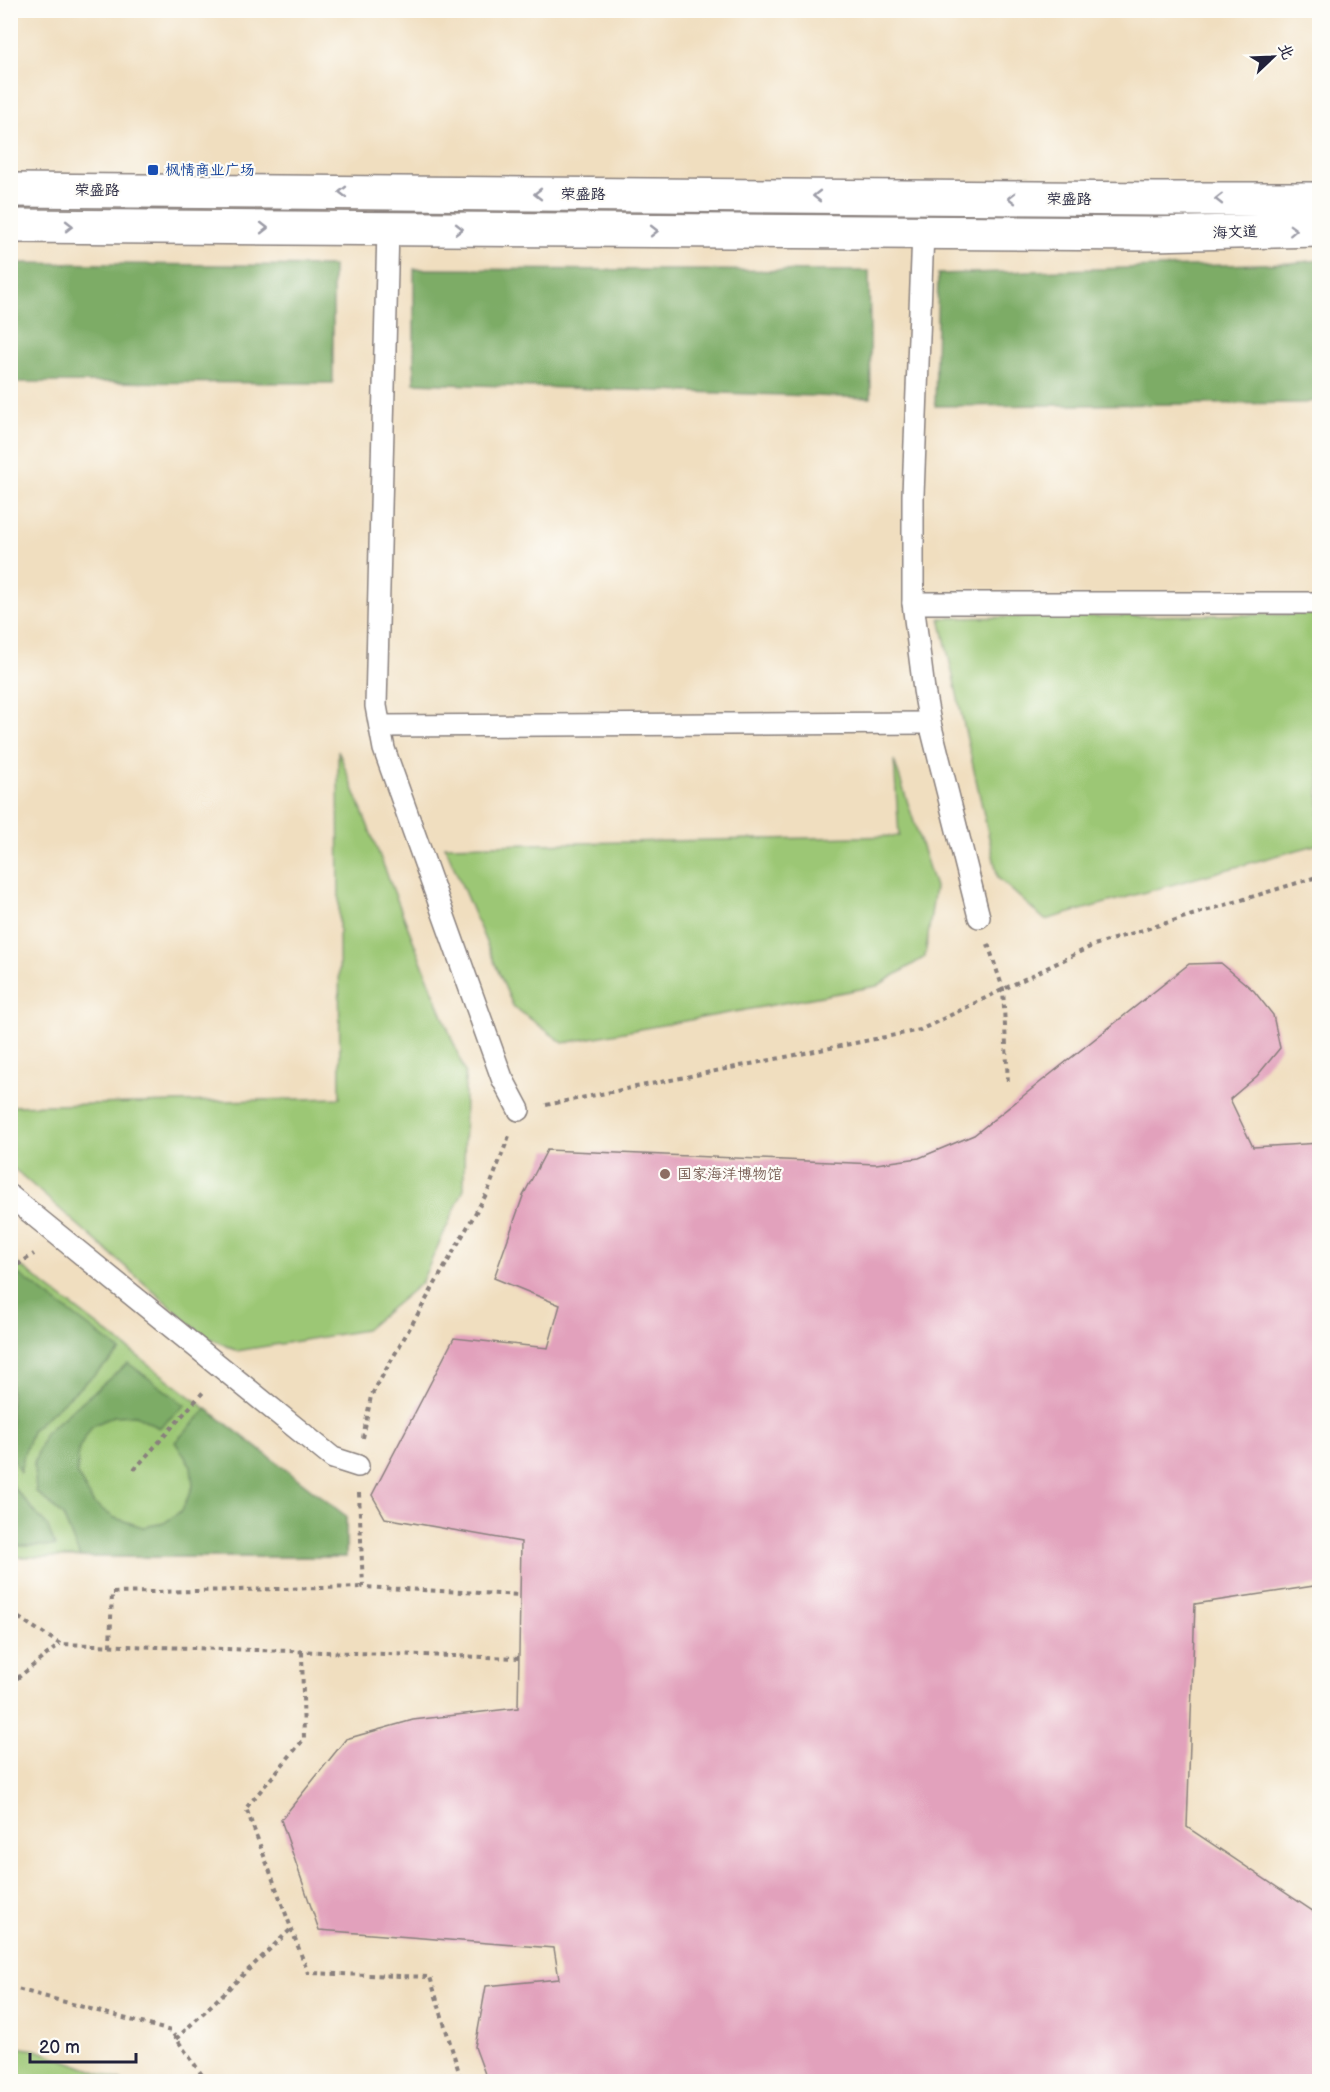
<svg xmlns="http://www.w3.org/2000/svg" width="1330" height="2092" viewBox="0 0 1330 2092" font-family="'Balsamiq Sans','LXGW WenKai TC',sans-serif">
<rect width="100%" height="100%" fill="#fdfcf7"/>
<filter id="ink" filterUnits="userSpaceOnUse"><feTurbulence type="fractalNoise" baseFrequency=".0167" numOctaves="2"/><feDisplacementMap in="SourceGraphic" scale="12" xChannelSelector="R" yChannelSelector="G"/><feConvolveMatrix kernelMatrix="1 2 1 2 8 2 1 2 1" color-interpolation-filters="sRGB"/></filter>
<filter id="wash" filterUnits="userSpaceOnUse"><feTurbulence type="fractalNoise" baseFrequency=".008" numOctaves="4" result="noise"/><feDisplacementMap in="SourceGraphic" scale="24" xChannelSelector="R" yChannelSelector="G"/><feGaussianBlur stdDeviation="1.35" result="paint"/><feColorMatrix in="noise" values="0 0 0 0 0 0 0 0 0 0 0 0 0 0 0 0 0 1.4 0 .05"/><feComposite in="paint" operator="in"/></filter>
<g filter="url(#wash)">
<rect width="100%" height="100%" fill="#f0debf"/>
<g fill="#9cc774" stroke="#5f7458" stroke-width="1.5">
<polygon points="1319,614 1319,844 1045,920 998,878 940,618"/>
<polygon points="338,750 465,1072 464,1189 421,1283 365,1330 237,1351 203,1335 11,1166 11,1106 340,1098"/>
<polygon points="894,760 935,887 925,957 877,986 563,1043 513,1006 445,846 899,836"/>
<polygon points="10,1258 346,1516 346,1557 11,1557"/>
<polygon points="11,2046 36,2050 123,2081 11,2081"/>
</g>
<g fill="#7dac66" stroke="#506750" stroke-width="1.5">
<polygon points="1319,260 1319,400 1305,403 935,406 938,274 1290,263"/>
<polygon points="11,263 333,266 333,383 11,382"/>
<polygon points="414,269 869,271 871,398 414,383"/>
<polygon points="20,1275 121,1351 33,1429 24,1454 20,1472 11,1455 10,1281"/>
<polygon points="128,1363 185,1405 159,1428 136,1415 114,1416 92,1426 79,1448 77,1473 93,1503 115,1518 143,1527 164,1523 182,1510 193,1486 191,1466 175,1442 207,1409 346,1516 346,1557 80,1557 63,1516 36,1492 34,1463 45,1433"/>
<polygon points="10,1481 15,1489 48,1527 55,1546 11,1546"/>
</g>
<g id="blocks">
<polygon fill="#e2a1bc" points="1221,963 1254,991 1273,1015 1280,1048 1257,1076 1230,1099 1253,1147 1320,1143 1320,1585 1195,1604 1187,1827 1320,1916 1320,2082 488,2082 475,2047 486,1986 559,1979 554,1948 319,1930 281,1820 346,1739 413,1720 518,1708 521,1542 385,1518 372,1495 454,1338 548,1348 560,1305 494,1278 523,1196 547,1150 876,1164 919,1158 974,1135 1189,964"/>
</g>
</g>
<g filter="url(#ink)">
<use href="#blocks" fill-opacity="0" stroke="#89807d" stroke-width="1.5"/>
<g fill="none" stroke-linecap="round" stroke-linejoin="round">
<g stroke="#89807d" stroke-width="24">
<g id="lane">
<polyline points="388,229 376,706 384,749 502,1078 519,1110"/>
<polyline points="923,232 913,495 913,603 924,690 930,723 979,917"/>
<polyline points="913,603 1320,603"/>
<polyline points="380,726 930,723"/>
<polyline points="10,1196 333,1458 358,1466"/>
</g>
</g>
<g stroke="#89807d" stroke-width="36">
<g id="secondary">
<polyline points="10,190 1155,199 1320,199"/>
<polyline points="10,226 1151,234 1320,230"/>
</g>
</g>
<g stroke="#89807d" stroke-width="4" stroke-dasharray="4.5 4.5" stroke-linecap="butt">
<polyline points="988,944 1003,989 1008,1083"/>
<polyline points="546,1105 920,1030 1094,945 1320,876"/>
<polyline points="10,1270 34,1254"/>
<polyline points="363,1438 371,1396 488,1191 509,1136"/>
<polyline points="134,1470 205,1390"/>
<polyline points="359,1493 363,1587 520,1595"/>
<polyline points="10,1615 16,1616 60,1644 519,1658"/>
<polyline points="110,1646 112,1593 363,1587"/>
<polyline points="302,1652 304,1739 246,1808 308,1973 430,1977 462,2082"/>
<polyline points="10,1684 60,1644"/>
<polyline points="10,1987 171,2031 207,2082"/>
<polyline points="176,2039 292,1928"/>
</g>
<use href="#lane" stroke="#fff" stroke-width="21"/>
<use href="#secondary" stroke="#fff" stroke-width="33"/>
</g>
<defs><path id="oneway-chevron" d="M-2-3.5L2.5 0L-2 3.5" fill="none" stroke-width="1.6" stroke-linecap="round" stroke-linejoin="round" transform="scale(1.5)"/></defs>
<g stroke="#9c9ca7">
<use href="#oneway-chevron" transform="translate(343 192) rotate(-180)"/>
<use href="#oneway-chevron" transform="translate(538 194) rotate(-180)"/>
<use href="#oneway-chevron" transform="translate(817 196) rotate(-180)"/>
<use href="#oneway-chevron" transform="translate(1012 198) rotate(-180)"/>
<use href="#oneway-chevron" transform="translate(1219 199) rotate(180)"/>
<use href="#oneway-chevron" transform="translate(69 226)"/>
<use href="#oneway-chevron" transform="translate(264 228)"/>
<use href="#oneway-chevron" transform="translate(459 229)"/>
<use href="#oneway-chevron" transform="translate(1293 230) rotate(-2)"/>
<use href="#oneway-chevron" transform="translate(654 231)"/>
</g>
</g>
<rect fill="#1a4fb4" stroke="#fdfcf7" stroke-width="2" x="147" y="164" width="12" height="12" rx="3"/>
<circle fill="#8d6e63" stroke="#fdfcf7" stroke-width="2" cx="665" cy="1174" r="6"/>
<g text-anchor="middle" stroke-width="4.5" stroke-linejoin="round" paint-order="stroke">
<g font-size="15" fill="#164399" stroke="#fdfcf7" text-anchor="start">
<text x="165" y="175">枫情商业广场</text>
</g>
<g font-size="15" fill="#22223b" stroke="#fdfcf7">
<text x="97" y="195">荣盛路</text>
<text x="583" y="199">荣盛路</text>
<text x="1069" y="204">荣盛路</text>
<text transform="translate(1235 232) rotate(-2)" y="5">海文道</text>
</g>
<g font-size="15" fill="#785e54" stroke="#fdfcf7" text-anchor="start">
<text x="677" y="1179">国家海洋博物馆</text>
</g>
</g>
<rect width="1330" height="2092" fill="none" stroke="#fdfcf7" stroke-width="36"/>
<g transform="translate(1273 57) rotate(67)" stroke="#fdfcf7" stroke-width="4.5" paint-order="stroke">
<path d="M0-4.5L10 22L0 15L-10 22Z" fill="#22223b"/>
<text y="-9" font-size="16" font-weight="bold" text-anchor="middle" fill="#22223b">北</text>
</g>
<path d="M30 2053v9h106v-9" fill="none" stroke="#22223b" stroke-width="3"/>
<text x="39" y="2053" font-size="18" fill="#22223b" stroke="#fdfcf7" stroke-width="4.5" paint-order="stroke">20 m</text>
</svg>
